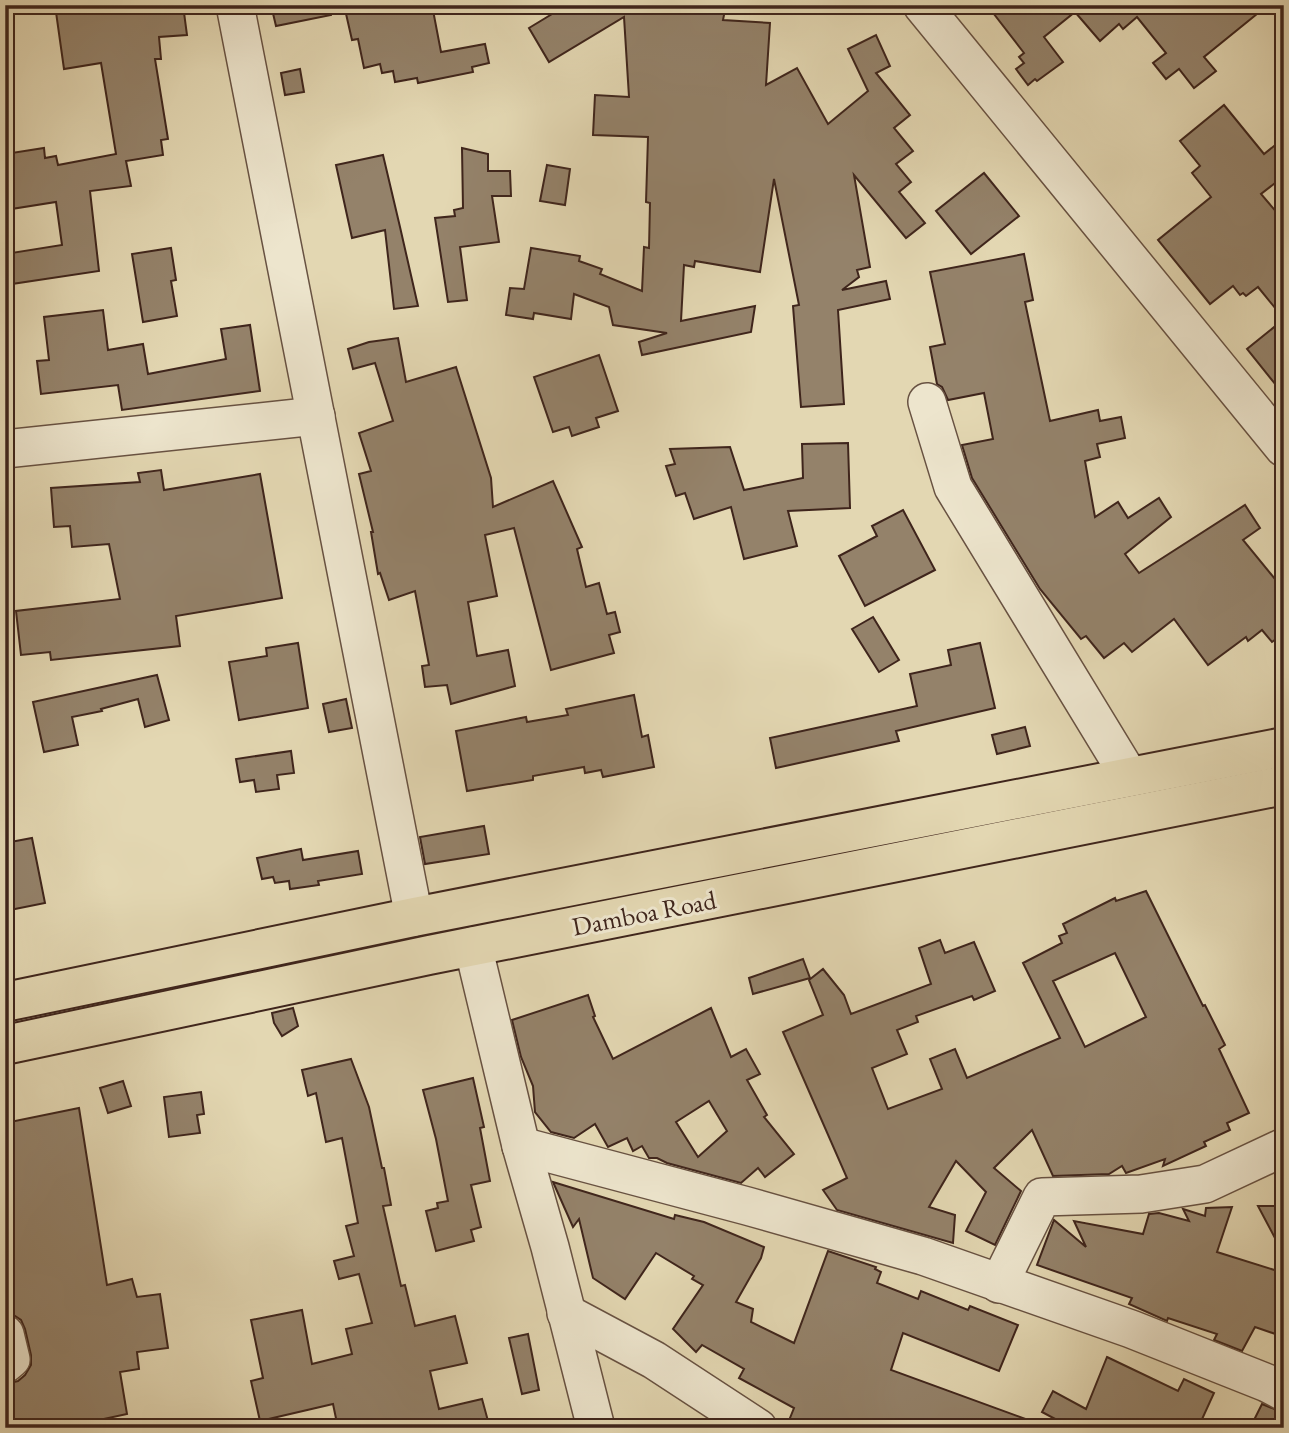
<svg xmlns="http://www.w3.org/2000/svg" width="1289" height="1433" viewBox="0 0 1289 1433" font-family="'EB Garamond',serif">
<rect width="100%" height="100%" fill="#e3d7b2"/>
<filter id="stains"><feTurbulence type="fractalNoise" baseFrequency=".00286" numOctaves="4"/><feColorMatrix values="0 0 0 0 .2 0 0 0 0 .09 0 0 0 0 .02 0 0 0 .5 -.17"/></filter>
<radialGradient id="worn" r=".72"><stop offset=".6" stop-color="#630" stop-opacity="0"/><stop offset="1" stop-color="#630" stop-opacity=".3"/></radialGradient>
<g fill="#94826a" stroke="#3f251c" stroke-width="2" fill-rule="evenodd">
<polygon points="55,5 183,5 187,35 159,37 161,59 155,59 168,139 161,140 163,155 126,161 131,186 90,191 99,271 5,285 5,254 62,245 56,202 5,210 5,154 44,148 45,158 56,156 58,165 116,154 101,63 64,69"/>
<polygon points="271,5 330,5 331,15 276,26"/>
<polygon points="344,5 432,5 441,52 485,44 489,63 472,67 473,72 418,83 417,78 395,82 393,71 382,73 380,64 364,68 358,39 352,40"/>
<polygon points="567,5 726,5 723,20 770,23 766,85 797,68 828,124 868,91 848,49 876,35 890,66 876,73 910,115 894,128 913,151 896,164 911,182 899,192 925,223 906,238 854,175 870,267 857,270 859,277 842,290 886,281 890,299 838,310 844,404 801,407 793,306 799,305 774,179 760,272 695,261 694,267 684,265 681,321 755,306 751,332 642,355 639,342 667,333 613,325 609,307 574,294 571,319 534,313 533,319 506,315 510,288 524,289 531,248 580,256 579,261 602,269 600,274 642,291 644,247 649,248 650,203 646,202 648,137 593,135 595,95 629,97 624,17 549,62 529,28"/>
<polygon points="987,5 1268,5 1204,57 1216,71 1194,88 1179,69 1166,79 1153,63 1166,53 1137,17 1123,29 1119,24 1100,41 1075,12 1044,37 1063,62 1037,81 1035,79 1028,85 1016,69 1024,63 1019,57 1024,53"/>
<polygon points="300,69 304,92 285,95 281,73"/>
<polygon points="1224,105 1264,154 1284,138 1284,176 1261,194 1284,221 1284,319 1258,287 1246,296 1243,293 1240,295 1233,286 1210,304 1158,240 1211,197 1192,173 1200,166 1180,141"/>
<polygon points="462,148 488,154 488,171 510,171 511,196 492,196 499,242 460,247 467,300 448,302 435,218 455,216 454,210 463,208"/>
<polygon points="383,155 400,227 418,306 394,309 385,230 352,238 336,165"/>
<polygon points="547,165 570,169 565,205 540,201"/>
<polygon points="984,173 1019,216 971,254 936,211"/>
<polygon points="171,248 176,280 171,281 177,316 143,322 132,254"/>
<polygon points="1024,254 1033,300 1025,302 1050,421 1098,410 1100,421 1121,417 1125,438 1097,444 1100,457 1085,461 1095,517 1118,502 1128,518 1159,498 1171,517 1125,554 1139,573 1245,505 1260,528 1243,540 1284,590 1284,633 1272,642 1262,630 1248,641 1246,637 1208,665 1174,619 1132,652 1124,643 1104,658 1086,636 1081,639 1040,589 972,478 962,445 993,439 984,393 948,400 942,387 937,384 930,347 945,344 930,272"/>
<polygon points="103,310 108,350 143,344 148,374 226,359 221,329 250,325 260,391 122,410 118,385 41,394 37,361 49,360 44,317"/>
<polygon points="1284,319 1284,395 1247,349"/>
<polygon points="398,338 406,382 456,367 491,478 493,507 553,481 582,547 577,549 586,587 599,583 607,614 615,612 620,632 609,635 614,653 551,670 514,528 485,535 497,596 468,602 477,656 508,650 515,686 451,704 447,685 425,687 422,666 429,665 415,591 389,600 380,573 378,574 371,532 373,532 359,474 371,471 359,433 393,421 375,363 353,369 348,349 369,342"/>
<polygon points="599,355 618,411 596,418 599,427 572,436 569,427 553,432 534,377"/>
<polygon points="848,443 850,508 788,511 797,546 744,559 731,507 694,519 685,493 676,496 666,466 675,464 670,449 730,447 744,490 803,478 802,444"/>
<polygon points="161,470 164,490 260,474 282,598 176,616 180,646 51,660 50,652 21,655 16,611 120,599 109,544 72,547 70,526 54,527 51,488 140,482 138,473"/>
<polygon points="903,510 935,570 865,606 839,556 877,536 872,526"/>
<polygon points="873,617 899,660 879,672 852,629"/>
<polygon points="298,643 308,708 239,720 229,662 267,656 266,648"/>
<polygon points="980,643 995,708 896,731 899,741 776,768 770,738 917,706 910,674 951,665 948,650"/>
<polygon points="157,675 169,720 145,727 138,699 101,709 102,711 72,717 78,745 44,752 33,702"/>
<polygon points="634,695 642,737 648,735 654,767 603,777 601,770 585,773 584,767 533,776 533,780 467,791 456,731 526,717 527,722 568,715 566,709"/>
<polygon points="346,699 352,728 329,732 323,704"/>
<polygon points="1025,727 1030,746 997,754 992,735"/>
<polygon points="291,751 294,773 277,775 279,789 256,792 254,780 240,782 236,759"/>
<polygon points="484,826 489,854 425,864 420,837"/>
<polygon points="32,838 45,903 5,911 5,843"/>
<polygon points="301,849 303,860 358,851 362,874 318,881 319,885 290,889 289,881 275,883 273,877 262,879 257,858"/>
<path d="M1146,891L1203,1006L1205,1005L1225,1045L1219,1049L1249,1113L1227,1123L1230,1130L1204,1142L1206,1146L1163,1166L1165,1159L1126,1173L1122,1166L1109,1174L1053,1176L1032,1130L994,1168L1021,1191L995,1245L966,1231L986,1192L956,1161L929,1207L955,1215L953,1243L837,1210L823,1190L847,1178L783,1032L823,1015L809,980L823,969L844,995L851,1014L931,984L919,948L940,940L945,953L974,942L995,991L974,1000L972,996L916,1016L918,1022L897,1030L907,1054L872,1068L888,1109L942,1089L930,1059L955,1049L967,1078L1060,1038L1023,963L1062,943L1059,936L1067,933L1063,924L1115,898L1116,901ZM1115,953L1146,1017L1085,1047L1053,981Z"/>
<polygon points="803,959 810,978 753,994 749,978"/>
<path d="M588,995L595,1016L593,1017L613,1059L711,1008L731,1057L746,1049L760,1074L747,1080L767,1115L764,1117L794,1154L765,1177L758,1168L741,1183L667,1163L657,1158H649L642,1146L633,1151L627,1138L608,1147L595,1124L574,1138L551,1132L535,1112L533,1086L521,1057L512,1020ZM709,1101L727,1131L698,1157L676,1122Z"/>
<polygon points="293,1008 298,1026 282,1036 274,1023 272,1013"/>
<polygon points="351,1059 369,1107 382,1168 384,1168 391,1205 383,1206 401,1286 405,1285 415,1326 455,1316 467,1363 430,1371 439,1409 482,1399 488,1421 460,1428 338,1428 333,1404 260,1421 251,1381 263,1378 251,1320 302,1310 312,1364 352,1354 346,1329 372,1323 359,1274 339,1279 334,1261 354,1256 346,1226 358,1223 342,1138 326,1142 316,1093 308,1096 302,1070"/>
<polygon points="473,1078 484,1127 480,1128 490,1181 471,1185 481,1227 471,1230 474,1241 436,1251 426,1211 438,1208 437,1203 448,1201 436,1139 423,1090"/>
<polygon points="123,1081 131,1106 108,1113 100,1088"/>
<polygon points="201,1092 204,1114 197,1115 200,1133 169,1137 164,1097"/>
<polygon points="79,1108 107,1285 132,1279 137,1297 160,1294 168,1348 137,1352 139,1369 120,1372 127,1414 62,1428 5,1428 5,1384 18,1381 25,1375 31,1365 31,1355 25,1329 21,1320 12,1314 5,1314 5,1123"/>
<polygon points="553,1182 674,1219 675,1215 704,1222 764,1247 761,1258 736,1302 753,1309 751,1322 794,1343 828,1251 876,1267 875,1269 881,1272 877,1283 918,1299 921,1291 968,1310 970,1306 1018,1325 999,1371 903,1333 891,1370 1042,1425 1042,1428 786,1428 794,1408 739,1378 744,1369 702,1345 696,1352 673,1329 703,1285 692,1279 694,1276 656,1253 625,1299 593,1278 579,1219 573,1227"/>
<polygon points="1258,1206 1284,1206 1284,1255"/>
<polygon points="1232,1207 1217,1252 1284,1273 1284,1337 1255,1327 1242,1351 1214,1340 1217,1334 1168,1318 1167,1321 1129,1304 1132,1298 1037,1265 1054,1220 1086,1247 1074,1221 1143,1234 1149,1214 1159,1213 1189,1221 1183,1209 1205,1216 1206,1208"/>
<polygon points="528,1334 539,1390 522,1394 509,1338"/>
<polygon points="1107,1357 1178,1391 1184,1379 1214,1393 1198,1428 1072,1428 1042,1412 1053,1391 1086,1409"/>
<polygon points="1262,1404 1284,1413 1284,1428 1250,1428"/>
</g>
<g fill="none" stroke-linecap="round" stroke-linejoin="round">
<g stroke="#685242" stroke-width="40">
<g id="minor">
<polyline points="235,5 414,917"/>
<polyline points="922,5 1284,448"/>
<polyline points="927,402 953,487 1129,776"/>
<polyline points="5,449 316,416"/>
<polyline points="473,946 521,1146 550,1247 596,1428"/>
<polyline points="521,1146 747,1206 923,1256 1131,1329 1267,1383 1284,1392"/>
<polyline points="999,1284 1042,1197 1141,1194 1205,1184 1284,1147"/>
<polyline points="566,1313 654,1360 758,1428"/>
<polyline points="5,1334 11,1359 5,1364"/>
</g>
</g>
<g stroke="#3f251c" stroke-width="42">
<g id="major">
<polyline points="5,1002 414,917 1284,747"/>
<polyline points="5,1045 429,955 1284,785"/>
</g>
</g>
<use href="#minor" stroke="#ede5cd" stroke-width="37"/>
<use href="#major" stroke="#e3d7b2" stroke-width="38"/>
</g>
<g text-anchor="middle" stroke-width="6" stroke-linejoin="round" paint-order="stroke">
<g font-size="26" fill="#3f251c" stroke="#ede5cd">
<text transform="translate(644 913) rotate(-11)" y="9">Damboa Road</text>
</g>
</g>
<rect width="1289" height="1433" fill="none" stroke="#e3d7b2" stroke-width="28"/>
<rect x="7" y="7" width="1275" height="1419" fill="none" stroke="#3f251c" stroke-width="3.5"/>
<rect x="14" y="14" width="1261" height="1405" fill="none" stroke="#3f251c" stroke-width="2"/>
<rect width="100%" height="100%" filter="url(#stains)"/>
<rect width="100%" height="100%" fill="url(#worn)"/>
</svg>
